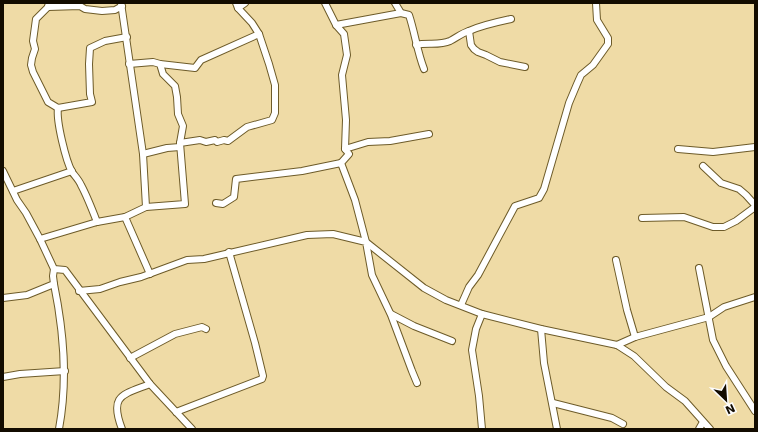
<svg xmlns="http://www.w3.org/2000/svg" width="758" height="432" viewBox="0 0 758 432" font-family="'DejaVu Sans',sans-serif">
<rect width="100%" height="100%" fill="#efdba6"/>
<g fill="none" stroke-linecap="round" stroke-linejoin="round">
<g stroke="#6d5b29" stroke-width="8">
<g id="minor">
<polyline points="49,3 48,7 36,19 33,41 35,49 32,58 31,65 33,72 48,102 58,108 92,102 90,94 89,64 90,48 105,41 127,37"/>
<polyline points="325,3 336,25 344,34 347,55 342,75 346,120 345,149 349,154 341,163 355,200 366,242 424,288 446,300 482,314 541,329 617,345 634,356 666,387 685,401 710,429"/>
<path d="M395,3L401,13L409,15C415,33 417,51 424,69"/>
<polyline points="48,7 80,6 85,9 102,11 115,10 122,6"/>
<polyline points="238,8 245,3"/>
<polyline points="336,25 401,13"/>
<polyline points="469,31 471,45 474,49 478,52 486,55 500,62 525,67"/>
<path d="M416,45C427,42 439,46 450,41C456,38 462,33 469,31C482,25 497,22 511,19"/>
<polyline points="129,64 153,62 160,64 163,74 175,86 177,97 178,114 183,126 180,143"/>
<polyline points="160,64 195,68 201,60 259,34"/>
<path d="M58,108C56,121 66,161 72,172C75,176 79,180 81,185C87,196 92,209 97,222"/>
<polyline points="345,149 368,142 390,141 429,134"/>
<polyline points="678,149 713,152 755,147"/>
<polyline points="143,154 167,148 180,147"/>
<polyline points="703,166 721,183 739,189 746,195 755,205"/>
<polyline points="3,171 17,200 26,213 40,239 54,269 65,270 150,384 192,429"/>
<polyline points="13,191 72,171"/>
<polyline points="216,203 223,204 234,197 236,179 302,171 341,163"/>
<polyline points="146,207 185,204 180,143 200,140 206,142 215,140 217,142 224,140 228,141 247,127 272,120 275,113 275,85 269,64 259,34 252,23 238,8 236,3"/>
<polyline points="125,217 150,274"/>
<polyline points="642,218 684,217 713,227 724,227 736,221 755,207"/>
<polyline points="40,239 97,222 125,217 146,207 143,154 121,3"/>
<polyline points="616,260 627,310 635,337"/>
<polyline points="699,268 713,340 726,366 755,411"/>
<path d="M54,284C64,333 68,380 59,429"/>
<polyline points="79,291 100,289 120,282 141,277 187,260 204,259 307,235 333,234 366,242 372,275 391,315 412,371 417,383"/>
<polyline points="3,298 27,295 54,284 53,276 54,269"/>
<polyline points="461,305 469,287 478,275 515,206 539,198 544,189 569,103 577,84 581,75 593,65 608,44 608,38 597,20 596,3"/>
<polyline points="391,314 414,326 452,341"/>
<polyline points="541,329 544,363 557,429"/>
<polyline points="617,345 635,337 709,317 724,307 755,297"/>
<polyline points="130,358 175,334 202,327 206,329"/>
<polyline points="3,377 20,374 65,371"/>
<polyline points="553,403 612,418 623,424"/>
<polyline points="176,412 262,379 263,376 255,343 229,252"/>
<path d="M122,429C109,395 122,395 150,384"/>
<polyline points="482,429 479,396 472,350 476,329 482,314"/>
<polyline points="699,429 703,422"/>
</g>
</g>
<use href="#minor" stroke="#fff" stroke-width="6"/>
</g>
<rect width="758" height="432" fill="none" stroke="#130c00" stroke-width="8"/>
<g transform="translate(726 400) rotate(155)" stroke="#fdfdfd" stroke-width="3" paint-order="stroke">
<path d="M0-3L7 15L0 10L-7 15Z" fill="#130c00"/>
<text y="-6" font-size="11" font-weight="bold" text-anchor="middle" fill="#130c00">N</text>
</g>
</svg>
